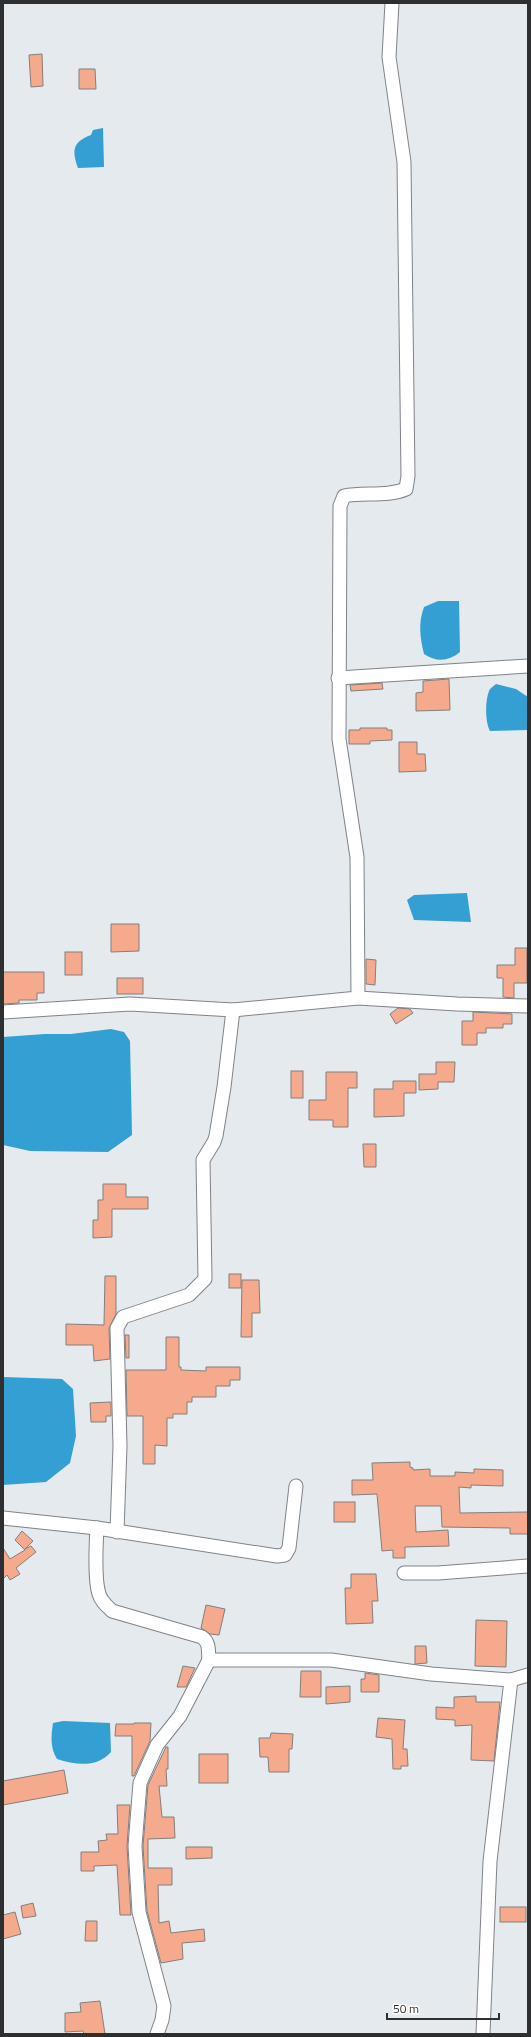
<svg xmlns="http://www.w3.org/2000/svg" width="531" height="2037" viewBox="0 0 531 2037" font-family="'Titillium Web',sans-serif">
<rect width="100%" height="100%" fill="#e5eaef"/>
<g fill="#339fd3">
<path d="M103,128L104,167L78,168C72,151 72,142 91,135L93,130Z"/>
<path d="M438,601H459L460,652C448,662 436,662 424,654C420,638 418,623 424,607Z"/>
<path d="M496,684L516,689L528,697V730L490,731C485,722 485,701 489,691C490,688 494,686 496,684Z"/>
<polygon points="467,893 471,922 414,920 407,900 414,895"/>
<polygon points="111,1029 124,1032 130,1041 132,1135 108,1152 30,1151 3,1145 3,1037 45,1034 71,1034"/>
<polygon points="3,1377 62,1379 73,1389 76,1436 70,1463 46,1482 3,1485"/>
<path d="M63,1721L110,1723L111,1752C97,1768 76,1765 57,1759C50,1748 51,1736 53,1723Z"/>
</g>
<g fill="#f6aa8d" stroke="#847e7b">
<polygon points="42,54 43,86 31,87 29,55"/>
<polygon points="79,69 95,69 96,89 79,89"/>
<polygon points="449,679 450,710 416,711 416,693 423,692 423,681"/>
<polygon points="382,683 383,689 351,691 350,685"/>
<polygon points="360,728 387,728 387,730 392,730 392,740 370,741 370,744 349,744 349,730 360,730"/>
<polygon points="399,742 417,742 417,754 425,754 426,771 399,772"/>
<polygon points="111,924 139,924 139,951 111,952"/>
<polygon points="515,948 527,948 527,983 514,983 514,998 503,997 503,978 497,978 497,965 515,965"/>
<rect x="65" y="952" width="17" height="23"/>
<polygon points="366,959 376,960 375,985 366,984"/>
<polygon points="3,972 44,972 44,993 37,993 37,1000 19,1000 19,1003 3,1004"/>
<rect x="117" y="978" width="26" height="16"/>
<polygon points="398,1008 410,1009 413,1013 396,1024 390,1014"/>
<polygon points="473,1012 512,1014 512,1024 503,1024 503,1028 486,1028 486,1033 477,1033 477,1045 462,1045 462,1021 473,1021"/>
<polygon points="436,1062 455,1062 454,1082 438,1082 438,1089 419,1090 419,1074 436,1074"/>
<rect x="291" y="1071" width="12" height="27"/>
<polygon points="326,1072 357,1072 357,1088 348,1088 348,1127 333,1127 333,1120 309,1120 309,1100 326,1100"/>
<polygon points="393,1081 416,1081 416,1093 404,1093 404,1116 374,1117 374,1089 393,1089"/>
<polygon points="363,1144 376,1144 376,1167 364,1167"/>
<polygon points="103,1184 126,1184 126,1197 148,1197 148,1209 112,1209 112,1237 93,1238 93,1220 98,1220 98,1200 103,1200"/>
<rect x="229" y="1274" width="12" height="14"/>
<polygon points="105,1276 116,1276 116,1314 109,1328 110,1359 94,1361 93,1345 66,1345 66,1324 104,1325"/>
<polygon points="242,1280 259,1280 260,1313 252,1313 252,1337 241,1337"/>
<polygon points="125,1335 129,1335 129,1358 126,1358"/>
<polygon points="166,1337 179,1337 179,1367 181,1367 181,1370 206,1371 206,1367 240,1367 240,1380 230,1380 230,1386 216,1386 216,1397 192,1397 192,1402 187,1402 187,1414 173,1414 173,1418 167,1418 167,1446 155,1445 155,1464 143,1464 143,1416 127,1416 126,1370 166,1370"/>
<polygon points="111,1402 111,1416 106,1416 106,1422 91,1422 90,1403"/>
<polygon points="410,1462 410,1467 413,1468 413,1470 430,1469 430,1476 455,1476 455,1472 474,1473 474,1469 503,1470 503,1486 471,1485 471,1488 459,1487 460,1513 528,1512 528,1534 510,1534 510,1528 442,1527 441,1506 415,1506 416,1532 448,1530 449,1546 405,1547 405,1558 393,1558 393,1550 382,1551 377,1494 352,1495 352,1480 373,1480 372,1463"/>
<rect x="334" y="1502" width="21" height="20"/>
<polygon points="22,1531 33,1541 25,1549 31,1546 36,1552 16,1568 20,1574 10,1580 7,1575 3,1579 3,1548 10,1559 25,1550 15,1540"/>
<polygon points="351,1574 376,1574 378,1601 372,1601 373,1623 346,1624 345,1588 351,1588"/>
<polygon points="206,1605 225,1609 219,1635 210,1634 201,1628"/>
<polygon points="476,1620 507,1621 506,1667 475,1666"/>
<polygon points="415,1646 426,1646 427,1663 415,1664"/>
<polygon points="183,1666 195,1668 186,1687 177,1687"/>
<polygon points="301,1671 321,1671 321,1697 300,1697"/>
<polygon points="365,1673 379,1675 379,1692 361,1692 361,1679 365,1679"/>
<polygon points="350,1686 350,1702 326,1704 326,1687"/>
<polygon points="476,1696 476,1702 500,1702 494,1761 471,1760 472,1725 455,1726 455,1720 436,1719 436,1707 454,1708 454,1697"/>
<polygon points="378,1718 405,1720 403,1749 407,1749 408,1766 401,1766 401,1769 393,1769 392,1739 376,1737"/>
<polygon points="134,1723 151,1723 150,1741 134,1776 132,1776 132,1736 115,1736 116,1724 134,1724"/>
<polygon points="271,1733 293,1734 292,1749 289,1749 289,1772 269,1772 268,1757 260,1757 259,1738 270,1738"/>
<polygon points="166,1747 168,1747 168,1769 166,1769 167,1786 159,1786 162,1817 174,1817 175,1838 148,1839 148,1868 172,1868 172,1885 158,1885 159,1923 169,1921 171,1933 204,1929 205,1941 182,1943 183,1959 161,1963 147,1911 143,1846 148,1785"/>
<rect x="199" y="1754" width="29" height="29"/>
<polygon points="64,1770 68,1793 3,1805 3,1781"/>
<polygon points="117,1805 130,1805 127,1846 131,1915 120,1915 117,1865 94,1866 94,1871 81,1871 81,1852 99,1852 98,1841 107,1840 106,1834 118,1834"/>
<polygon points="186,1847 212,1847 212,1858 186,1859"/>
<polygon points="33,1903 36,1916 23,1918 21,1906"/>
<rect x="500" y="1907" width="26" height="15"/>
<polygon points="15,1912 21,1934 3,1939 3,1915"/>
<polygon points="86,1921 97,1921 97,1941 85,1941"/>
<polygon points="100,2001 105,2034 84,2034 83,2031 65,2032 65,2013 81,2012 80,2003"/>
</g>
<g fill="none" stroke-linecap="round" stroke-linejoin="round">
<g stroke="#7f8388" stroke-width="15">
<g id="street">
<polyline points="338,678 528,666"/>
<polyline points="358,998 457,1004 528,1006"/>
<path d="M3,1012L130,1004L233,1010L358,998L357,857L339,739L340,506L344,496C364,492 387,497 406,489L408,476L404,162L389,57L392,3"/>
<path d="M3,1518L97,1528C96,1546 94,1578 99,1594C101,1601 106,1605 112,1611L202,1637C210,1643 208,1650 209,1660"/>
<polyline points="97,1528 277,1556 285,1555 289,1548 296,1486"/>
<polyline points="117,1532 120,1446 117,1328 123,1317 189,1295 205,1279 203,1160 214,1142 216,1136 224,1087 233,1010"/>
<polyline points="404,1573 438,1573 528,1566"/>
<polyline points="157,2034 162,2020 164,2006 139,1912 135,1846 140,1783 157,1745 180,1716 209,1660 331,1660 431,1674 511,1680"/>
<polyline points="483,2034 490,1861 511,1680 528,1675"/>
</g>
</g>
<use href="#street" stroke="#fff" stroke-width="13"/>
</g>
<rect width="531" height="2037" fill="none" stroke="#2e2f31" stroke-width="8"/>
<path d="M387 2013v6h112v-6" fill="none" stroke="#2e2f31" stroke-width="2"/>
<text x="393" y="2013" font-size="12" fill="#2e2f31" stroke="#ffffff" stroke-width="3" paint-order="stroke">50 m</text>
</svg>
